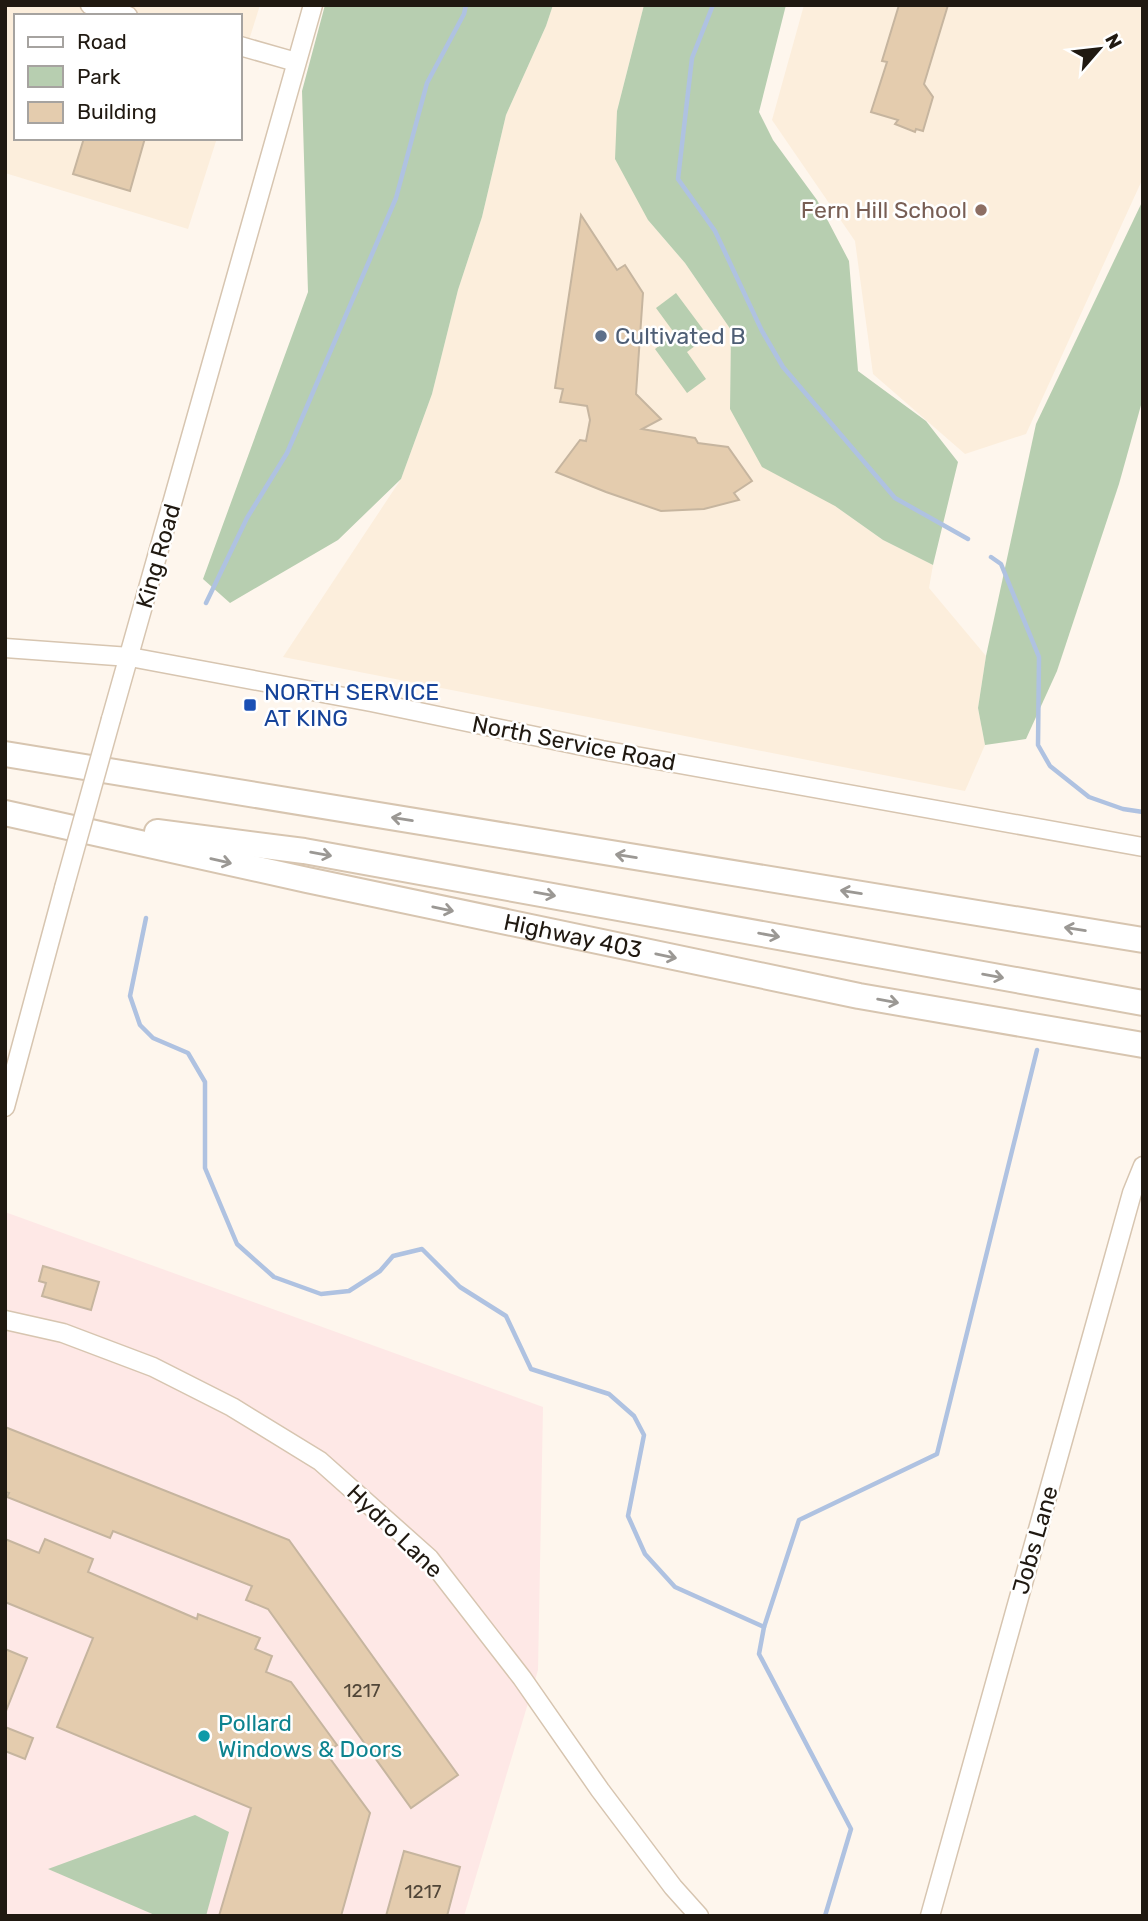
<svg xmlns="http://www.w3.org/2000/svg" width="1148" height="1921" viewBox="0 0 1148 1921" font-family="Rubik,sans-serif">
<rect width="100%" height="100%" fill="#fef6ed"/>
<g fill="#fceedc">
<polygon points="5,5 260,5 240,69 240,16 16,16 16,138 217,138 188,229 5,173"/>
<polygon points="553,5 644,5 617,111 648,220 685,263 731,330 730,409 835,506 883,540 933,565 929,588 986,656 978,708 985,745 965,791 283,657 401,479 432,394 458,290 482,217 506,115 546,26"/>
<polygon points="804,5 1143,5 1143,178 1026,434 965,454 873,374 855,241 772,120"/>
</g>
<polygon fill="#fee8e6" points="5,1212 543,1407 538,1670 464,1916 5,1916"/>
<g fill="#b7ceb0">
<polygon points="325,5 553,5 546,26 506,115 482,217 458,290 432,394 401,479 338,540 230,603 203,579 308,292 302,91"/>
<polygon points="644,5 786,5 759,112 773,140 817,200 849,261 858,371 926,421 958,462 933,565 883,540 835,506 762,467 730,409 731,330 685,263 648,220 615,159 617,111"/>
<polygon points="1143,200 1143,398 1119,484 1057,671 1026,739 985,745 978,708 986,656 1036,424"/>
<polygon points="676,293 708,336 687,352 706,379 687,393 655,349 675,334 656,308"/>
<polygon points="195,1815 229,1832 206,1916 157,1916 48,1869"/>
</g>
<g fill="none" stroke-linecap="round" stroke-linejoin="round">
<g stroke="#afc2e1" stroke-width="4.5">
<polyline points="713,5 692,58 678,179 715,231 762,331 783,367 895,498 968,539"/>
<polyline points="991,557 1001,564 1039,657 1038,745 1050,766 1089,797 1123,809 1143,812"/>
<polyline points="206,603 247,518 287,453 396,198 427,83 464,14 466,5"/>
<polyline points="146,918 130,996 140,1025 153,1038 188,1053 205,1082 205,1168 237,1244 274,1277 321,1294 349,1291 380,1271 393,1256 422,1249 460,1287 506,1316 531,1369 609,1394 634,1416 644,1435 628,1516 645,1554 675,1587 764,1627"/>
<polyline points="825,1916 851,1829 759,1654 764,1627 799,1520 937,1454 1037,1050"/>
</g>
</g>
<g fill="#e4ccae" stroke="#c6b59f" stroke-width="2">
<polygon points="899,5 948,5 924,84 933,97 923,131 916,129 915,132 895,124 898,120 871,112 887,62 882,61"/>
<polygon points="84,138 145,138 130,191 73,174"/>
<polygon points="581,215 617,270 625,265 643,293 636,394 661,419 642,429 695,438 698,443 728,447 752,481 734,493 739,500 704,509 661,511 606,492 556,472 580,440 586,441 590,420 587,406 560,402 563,389 555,388"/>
<polygon points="43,1266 99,1282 91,1310 42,1296 46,1283 39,1281"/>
<polygon points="5,1427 289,1540 458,1775 411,1808 268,1609 246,1600 252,1586 113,1531 110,1538 7,1497 9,1493 5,1492"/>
<polygon points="5,1539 39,1553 45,1539 93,1559 88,1572 197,1619 198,1614 260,1638 255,1649 272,1656 266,1672 291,1682 337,1745 326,1753 370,1813 341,1916 219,1916 251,1808 57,1727 93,1638 5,1602"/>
<polygon points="5,1649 27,1658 6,1711 5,1711"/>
<polygon points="5,1727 33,1738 25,1759 5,1751"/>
<polygon points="404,1851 460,1867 447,1916 386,1916"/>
</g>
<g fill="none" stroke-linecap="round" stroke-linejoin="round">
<g stroke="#d7c5b0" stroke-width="21">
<g id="minor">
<polyline points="90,5 128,16"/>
<polyline points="240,46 296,62"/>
<polyline points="5,648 130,657 371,702 602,750 1143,847"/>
<polyline points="111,719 313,5"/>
<polyline points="5,1107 64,888"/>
<polyline points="5,1320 63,1333 153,1367 232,1407 320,1461 429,1558 522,1678 600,1790 673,1887 699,1916"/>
<polyline points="930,1916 1132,1193 1143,1166"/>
</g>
</g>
<g stroke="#d7c5b0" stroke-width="28">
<g id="highway">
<polyline points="5,754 1143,940"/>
<path id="s1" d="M5,813L307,880L859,996L1143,1045"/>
<polyline points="157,832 304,851 1143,1003"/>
</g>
</g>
<use href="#minor" stroke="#fff" stroke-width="18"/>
<use href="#highway" stroke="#fff" stroke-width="24"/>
<g stroke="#d7c5b0" stroke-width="21" stroke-linecap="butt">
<polyline id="minor-bridge" points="64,888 111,719"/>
</g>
<use href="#minor-bridge" stroke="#fff" stroke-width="18"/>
</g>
<defs><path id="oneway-shaft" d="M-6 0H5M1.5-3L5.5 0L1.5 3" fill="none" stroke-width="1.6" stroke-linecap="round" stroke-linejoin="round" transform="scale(1.75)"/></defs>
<g stroke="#9b9894">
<use href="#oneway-shaft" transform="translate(402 819) rotate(-171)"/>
<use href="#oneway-shaft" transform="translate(321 854) rotate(10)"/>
<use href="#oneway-shaft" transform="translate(626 856) rotate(-171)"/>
<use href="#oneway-shaft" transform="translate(221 861) rotate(13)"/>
<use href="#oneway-shaft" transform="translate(851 892) rotate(-171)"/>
<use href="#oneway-shaft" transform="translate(545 894) rotate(10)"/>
<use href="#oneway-shaft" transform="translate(443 909) rotate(12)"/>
<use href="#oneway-shaft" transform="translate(1075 929) rotate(-171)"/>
<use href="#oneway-shaft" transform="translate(769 935) rotate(10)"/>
<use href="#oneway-shaft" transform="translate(666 956) rotate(12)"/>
<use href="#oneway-shaft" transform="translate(993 976) rotate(10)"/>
<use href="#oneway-shaft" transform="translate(888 1001) rotate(10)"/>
</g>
<circle fill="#8d6e63" stroke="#fff" stroke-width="2.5" cx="981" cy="210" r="7"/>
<circle fill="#5c6f8a" stroke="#fff" stroke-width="2.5" cx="601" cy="336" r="7"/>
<rect fill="#1a4fb4" stroke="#fff" stroke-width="2.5" x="243" y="698" width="14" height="14" rx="3.5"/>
<circle fill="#0f9aa8" stroke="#fff" stroke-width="2.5" cx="204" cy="1736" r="7"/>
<g text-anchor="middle" stroke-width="5" stroke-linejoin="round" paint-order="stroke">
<g font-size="19" fill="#514638">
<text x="362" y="1697">1217</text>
<text x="423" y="1898">1217</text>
</g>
<g font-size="23" fill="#785e54" stroke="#fff" text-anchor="end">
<text x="967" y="218">Fern Hill School</text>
</g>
<g font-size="23" fill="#4e5e75" stroke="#fff" text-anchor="start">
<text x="615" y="344">Cultivated B</text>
</g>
<g font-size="23" fill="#201911" stroke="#fff">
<text transform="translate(158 556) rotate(-74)" y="8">King Road</text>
<text transform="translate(574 743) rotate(11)" y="8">North Service Road</text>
<text dy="8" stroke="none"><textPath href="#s1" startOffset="581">Highway 403</textPath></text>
<text transform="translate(395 1531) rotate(44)" y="8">Hydro Lane</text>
<text transform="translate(1035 1540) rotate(-74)" y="8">Jobs Lane</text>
</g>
<g font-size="23" fill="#164399" stroke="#fff" text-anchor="start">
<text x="264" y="700">NORTH SERVICE<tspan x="264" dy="26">AT KING</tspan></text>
</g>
<g font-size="23" fill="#0d838f" stroke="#fff" text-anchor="start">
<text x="218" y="1731">Pollard<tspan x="218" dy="26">Windows &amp; Doors</tspan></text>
</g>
</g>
<rect width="1148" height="1921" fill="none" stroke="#201911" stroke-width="14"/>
<rect x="14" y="14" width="228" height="126" fill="#ffffff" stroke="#a6a3a0" stroke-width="2"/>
<rect x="28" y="37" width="35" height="10" fill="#ffffff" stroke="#a6a3a0" stroke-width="2"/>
<text x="77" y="49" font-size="21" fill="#201911">Road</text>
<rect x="28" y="66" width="35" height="21" fill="#b7ceb0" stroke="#a6a3a0" stroke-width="2"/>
<text x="77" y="84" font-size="21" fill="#201911">Park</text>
<rect x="28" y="102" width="35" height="21" fill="#e4ccae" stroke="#a6a3a0" stroke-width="2"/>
<text x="77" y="119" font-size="21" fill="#201911">Building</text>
<g transform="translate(1099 49) rotate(62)" stroke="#ffffff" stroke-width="5" paint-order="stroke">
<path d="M0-5L12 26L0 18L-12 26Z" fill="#201911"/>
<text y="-10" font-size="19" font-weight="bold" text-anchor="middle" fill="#201911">N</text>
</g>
</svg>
